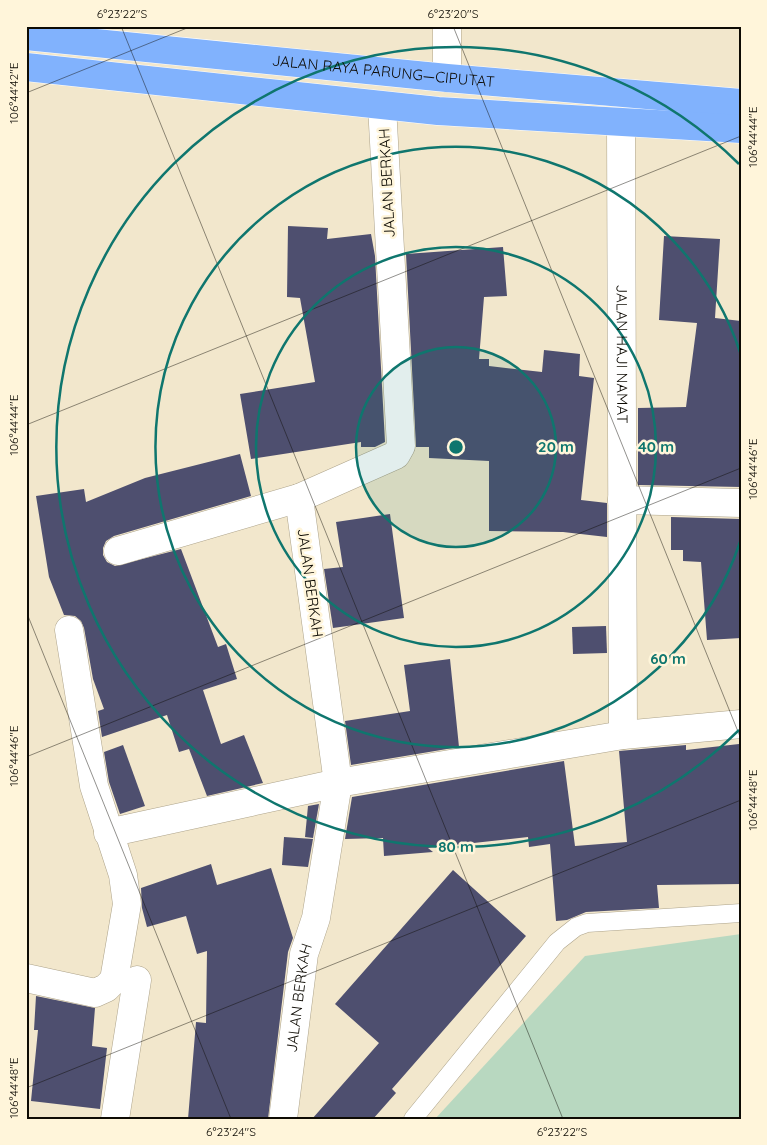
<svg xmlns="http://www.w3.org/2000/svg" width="767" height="1145" viewBox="0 0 767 1145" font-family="Quicksand,sans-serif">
<rect width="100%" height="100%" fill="#f2e7cc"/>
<polygon fill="#b8d8c0" points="741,934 741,1119 435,1119 585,956"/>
<g fill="#4e4f6f">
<polygon points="288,226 328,228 327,239 371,234 375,256 385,442 375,447 361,447 361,442 251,459 240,394 315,382 300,298 287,297"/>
<polygon points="664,236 720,239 715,318 741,321 741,487 638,485 638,408 686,407 697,323 659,320"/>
<polygon points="503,247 507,296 484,297 479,359 489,359 489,366 542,372 544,350 580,354 579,376 594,378 581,500 607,503 607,537 563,532 489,531 489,461 429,458 429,447 416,447 406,254"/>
<polygon points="240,454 251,496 114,536 106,541 103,548 103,555 107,562 115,566 181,549 218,647 226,644 237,679 203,690 221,744 244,735 263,783 207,796 189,749 179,752 167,715 102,737 98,711 104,709 93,679 84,628 81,621 75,616 64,615 49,577 36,496 84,489 86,502 145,478"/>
<polygon points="390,514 404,618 333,628 324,569 343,567 336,522"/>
<polygon points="671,517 741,519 741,638 707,640 701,562 683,561 683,550 671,550"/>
<polygon points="606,626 607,653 573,654 572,627"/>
<polygon points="450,659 459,747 351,765 345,721 410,711 404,665"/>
<polygon points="739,744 741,765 741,884 657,885 659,908 586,912 567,920 556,921 550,844 529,847 528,837 428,848 433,852 384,856 383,838 345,839 352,797 564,761 575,846 627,842 619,751 686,745 686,750"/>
<polygon points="123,745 145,806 120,814 109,782 104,752"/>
<polygon points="319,804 313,838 305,837 308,806"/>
<polygon points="284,837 313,839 308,867 282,865"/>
<polygon points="211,864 217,885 271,868 293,938 288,952 268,1119 188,1119 196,1022 206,1023 207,951 197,954 186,916 147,927 142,908 141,888"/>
<polygon points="453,870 526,936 392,1089 396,1093 373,1119 312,1119 379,1043 335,1004"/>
<polygon points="36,996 95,1008 92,1046 107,1048 100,1109 31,1101 38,1030 34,1030"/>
</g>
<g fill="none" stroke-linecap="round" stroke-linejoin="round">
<g stroke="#ada38a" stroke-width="19">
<polyline id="lane" points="413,1119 557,942 576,927 587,923 741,913"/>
</g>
<g stroke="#ada38a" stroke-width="29">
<g id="street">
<polyline points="447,78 447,26"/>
<path id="s1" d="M621,123L623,735"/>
<polyline points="622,500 741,503"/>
<polyline points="118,551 299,498"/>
<polyline points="108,833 338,783 623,735 741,724"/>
<polyline points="26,978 95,993 106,988 114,980 127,904 123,875 94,786 69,630"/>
<polyline points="115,1119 137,980"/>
<path id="s2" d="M283,1119L304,954L316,918L338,783L299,498L396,455L401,446L382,106"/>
</g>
</g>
<g stroke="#fff" stroke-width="29">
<g id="highway">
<path id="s3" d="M26,36L447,78L741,103"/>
<polyline points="26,67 438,111 741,129"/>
</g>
</g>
<use href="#lane" stroke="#fff" stroke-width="18"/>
<use href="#street" stroke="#fff" stroke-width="28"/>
<use href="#highway" stroke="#81b2fd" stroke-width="28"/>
</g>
<path fill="none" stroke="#0e0b04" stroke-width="1" stroke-opacity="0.45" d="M121,26L563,1119M453,26L741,739M26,93L192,26M26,425L741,136M26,611L231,1119M26,757L741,468M26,1088L741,800"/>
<circle cx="456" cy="447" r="100" fill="#0f766e" fill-opacity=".12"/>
<g fill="none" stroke="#0f766e" stroke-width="2.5">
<circle cx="456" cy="447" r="100"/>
<circle cx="456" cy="447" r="200"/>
<path d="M740 542A300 300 0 1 1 740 352"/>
<path d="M739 730A400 400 0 1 1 739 164"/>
</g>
<g text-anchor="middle" stroke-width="5" stroke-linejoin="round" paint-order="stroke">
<g font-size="15" fill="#0e0b04" stroke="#fff5da">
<text dy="5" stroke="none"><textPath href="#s3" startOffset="359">JALAN RAYA PARUNG—CIPUTAT</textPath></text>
<text transform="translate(387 183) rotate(-93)" y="5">JALAN BERKAH</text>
<text dy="5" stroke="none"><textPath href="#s1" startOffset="231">JALAN HAJI NAMAT</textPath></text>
<text transform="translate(310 583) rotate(82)" y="5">JALAN BERKAH</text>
<text dy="5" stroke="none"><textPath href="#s2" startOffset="122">JALAN BERKAH</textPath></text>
</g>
</g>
<circle cx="456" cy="447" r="8" fill="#0f766e" stroke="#fff5da" stroke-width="2.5"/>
<g font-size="15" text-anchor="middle" font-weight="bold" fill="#0f766e" stroke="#fff5da" stroke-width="5" stroke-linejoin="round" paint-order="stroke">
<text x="556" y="452">20 m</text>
<text x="656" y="452">40 m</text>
<text x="668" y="664">60 m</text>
<text x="456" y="852">80 m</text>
</g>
<rect width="767" height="1145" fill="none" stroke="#fff5da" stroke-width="55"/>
<rect x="28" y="28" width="712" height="1090" fill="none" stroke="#0e0b04" stroke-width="2"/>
<g font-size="12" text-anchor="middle" fill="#0e0b04">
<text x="122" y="18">6°23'22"S</text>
<text x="453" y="18">6°23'20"S</text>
<text transform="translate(14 93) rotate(-90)" y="4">106°44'42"E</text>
<text transform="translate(753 137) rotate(-90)" y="4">106°44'44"E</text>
<text transform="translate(14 425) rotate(-90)" y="4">106°44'44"E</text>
<text transform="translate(753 469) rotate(-90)" y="4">106°44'46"E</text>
<text transform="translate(14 756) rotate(-90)" y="4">106°44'46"E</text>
<text transform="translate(753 800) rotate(-90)" y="4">106°44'48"E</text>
<text transform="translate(14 1088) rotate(-90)" y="4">106°44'48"E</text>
<text x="231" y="1136">6°23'24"S</text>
<text x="562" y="1136">6°23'22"S</text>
</g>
</svg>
